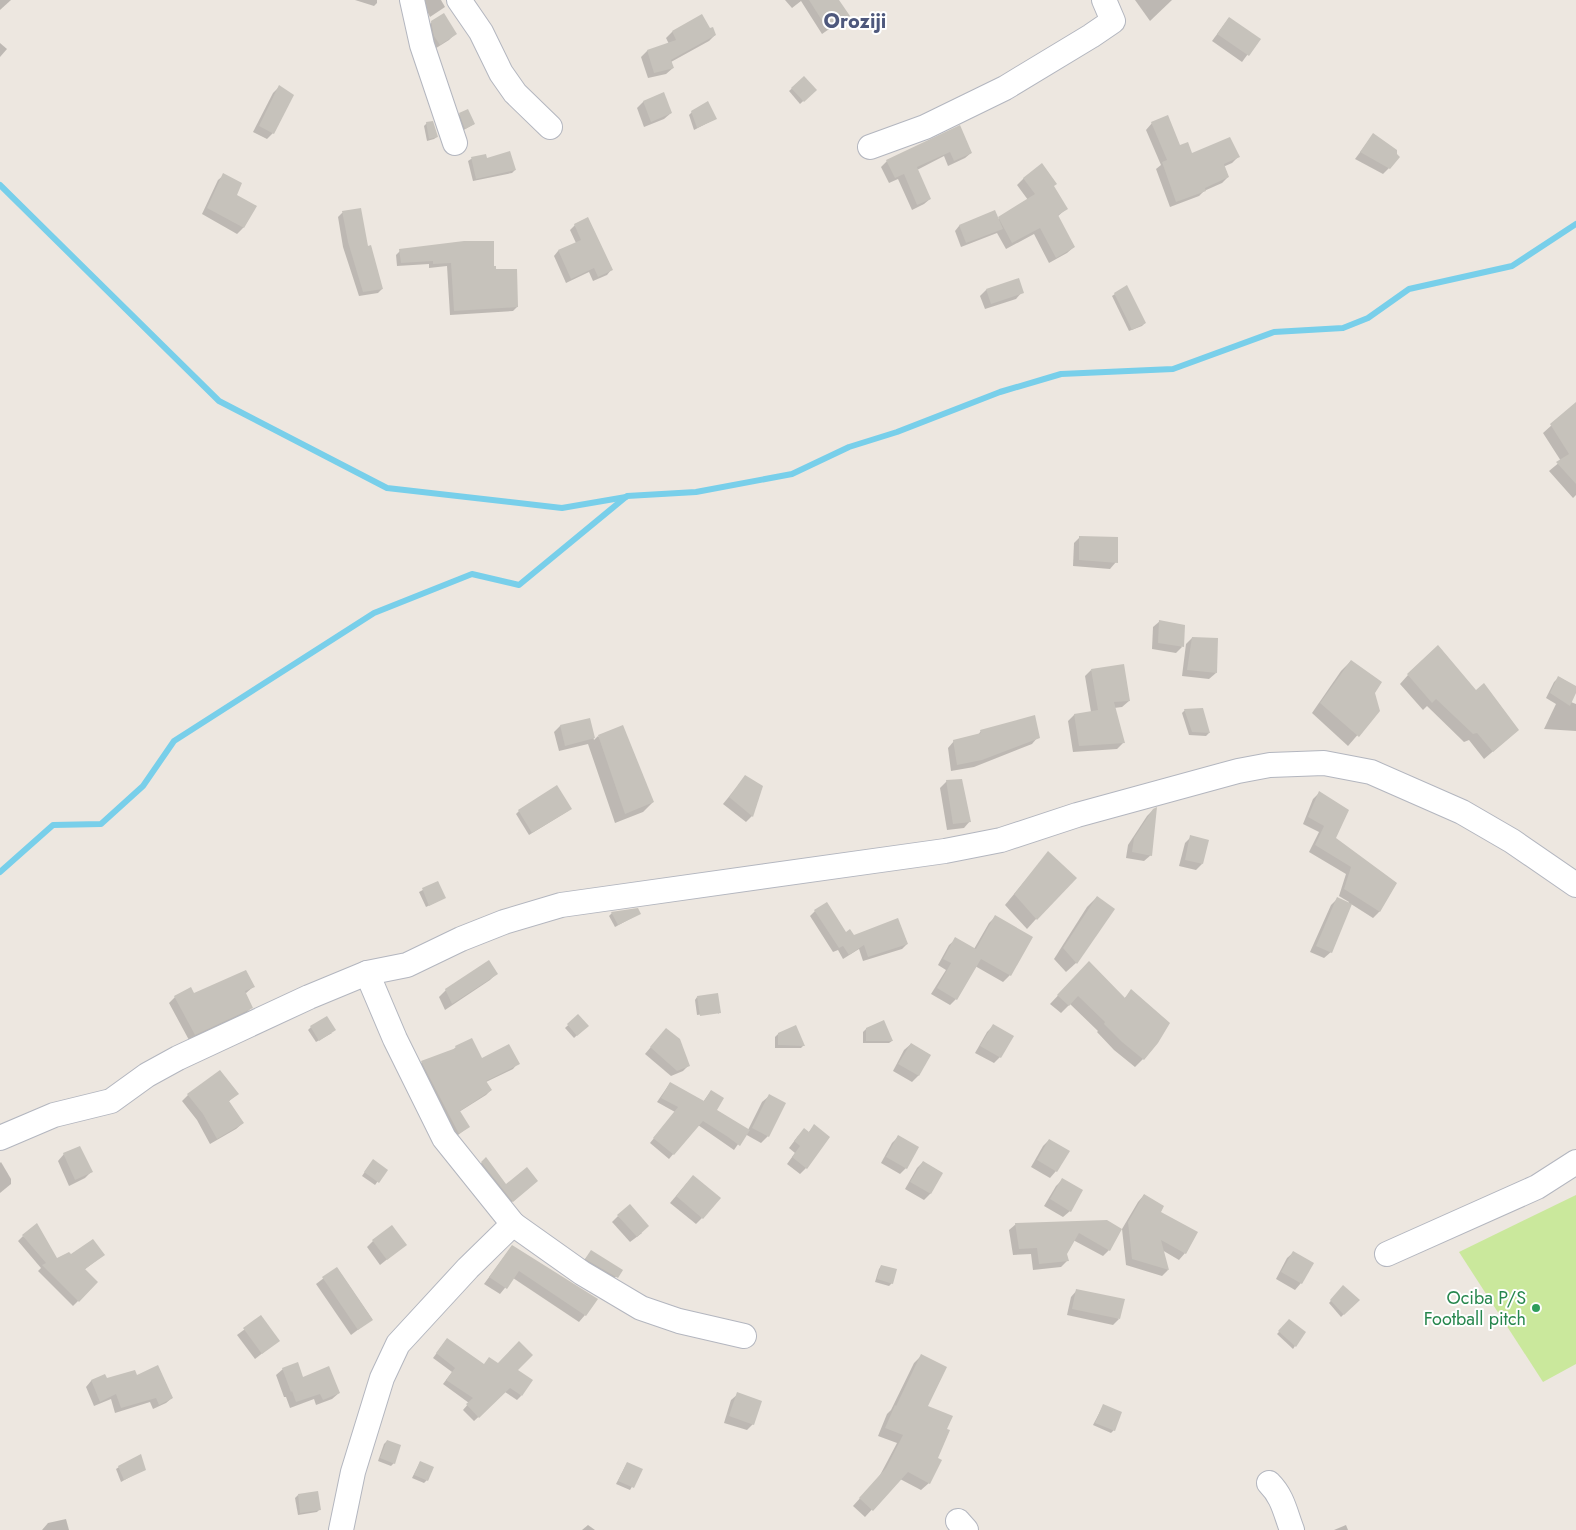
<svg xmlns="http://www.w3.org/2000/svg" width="1576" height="1530" viewBox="0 0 1576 1530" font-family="Jost,sans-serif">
<rect width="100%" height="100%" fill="#ede7e0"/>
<polygon fill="#cae89c" points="1576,1195 1576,1364 1543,1382 1459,1252"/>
<g fill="#0003">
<polygon points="0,0 11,0 0,10"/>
<polygon points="355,0 377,0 377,3 374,6"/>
<polygon points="425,0 441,0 445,7 430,17 425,7 423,2"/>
<polygon points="785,0 838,0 848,16 822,34 801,1 792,8"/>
<polygon points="1135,0 1172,0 1150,21"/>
<polygon points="1229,18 1259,39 1242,62 1212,41"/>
<polygon points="432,22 455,34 449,40 433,50 425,29"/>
<polygon points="710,30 715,35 709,41 671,62 673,68 666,74 648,78 641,57 647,51 669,44 666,38 672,32"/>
<polygon points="0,43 7,49 0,57"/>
<polygon points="804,78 815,90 800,104 789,91"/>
<polygon points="279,87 273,133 267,139 253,132 273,93"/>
<polygon points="663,93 671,113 664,119 644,127 637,108 643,102"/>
<polygon points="692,112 715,119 694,130 689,115"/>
<polygon points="460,114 474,124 462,131 457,117"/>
<polygon points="427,123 437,137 434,139 427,141 424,126"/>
<polygon points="1152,123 1191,155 1238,157 1232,163 1223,167 1228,177 1222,183 1204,191 1199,196 1170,207 1156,169 1161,165 1146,130"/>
<polygon points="959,127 971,153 965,158 948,166 944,156 917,170 930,199 924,204 912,210 898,179 889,183 881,167 887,161"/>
<polygon points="1373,135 1389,168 1383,174 1355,159"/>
<polygon points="485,156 486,160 515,170 512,173 473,181 468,161 471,159"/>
<polygon points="224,175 235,195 255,206 243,228 237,234 202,214 218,180"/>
<polygon points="1024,178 1053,186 1066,209 1057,217 1074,247 1067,253 1049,263 1034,234 1006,249 997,233 961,247 955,231 959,226 995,212 998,219 1028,200 1017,185"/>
<polygon points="360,210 367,247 382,289 378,293 359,296 343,247 338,217 342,213"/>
<polygon points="575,225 611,270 607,275 593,281 589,272 566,283 554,256 558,251 576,243 570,230"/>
<polygon points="400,251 493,268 517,307 513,311 450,315 447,266 429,268 429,264 397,266 396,255"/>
<polygon points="986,290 1022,292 1016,299 985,309 980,296"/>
<polygon points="1115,294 1145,323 1142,326 1129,331 1112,296"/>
<polygon points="1573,406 1576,410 1576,495 1573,498 1549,471 1561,461 1543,433"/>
<polygon points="1080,537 1116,562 1110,569 1073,566 1074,543"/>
<polygon points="1160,621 1182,647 1176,653 1152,649 1153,627"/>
<polygon points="1192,638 1216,673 1209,679 1182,676 1186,644"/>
<polygon points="1351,661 1373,693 1379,710 1348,746 1312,713 1341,671"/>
<polygon points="1091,670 1129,701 1122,707 1114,708 1123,743 1117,749 1073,752 1068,721 1074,715 1091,712 1085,676"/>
<polygon points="1408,675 1476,692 1518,730 1484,759 1469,740 1464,742 1427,706 1423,710 1400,684"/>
<polygon points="1559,677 1576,687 1571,702 1576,704 1576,731 1544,729 1556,704 1546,698 1554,682"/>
<polygon points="1185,710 1202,710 1209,733 1206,736 1189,735 1182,713"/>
<polygon points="589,719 594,740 598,736 653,802 643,812 615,823 588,744 559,751 554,732 560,726"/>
<polygon points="981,731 1038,737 1032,744 974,767 951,771 948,748 954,741 977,736"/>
<polygon points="745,777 762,787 752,816 746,822 723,804"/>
<polygon points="947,781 970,821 964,828 947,830 940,788"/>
<polygon points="1319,793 1334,839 1396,883 1379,912 1373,918 1351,904 1331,952 1324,958 1310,952 1331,905 1337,899 1348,904 1349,902 1339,896 1346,874 1309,852 1319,832 1303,824 1313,799"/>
<polygon points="1153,810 1151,855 1144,861 1126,858 1128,845 1147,816"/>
<polygon points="519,811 568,811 529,835 516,814"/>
<polygon points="1191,837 1202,864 1196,870 1179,866 1185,843"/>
<polygon points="1048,853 1036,919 1027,929 1005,905"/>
<polygon points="438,882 444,898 426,907 419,892"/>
<polygon points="1097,897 1113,909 1076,963 1066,972 1054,959 1087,907"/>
<polygon points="815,911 845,934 907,944 902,949 863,961 859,949 843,959 838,950 833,952 810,916"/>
<polygon points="612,913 639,914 615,927 609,916"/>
<polygon points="995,917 1010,975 1003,982 975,966 956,999 950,1005 931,994 946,970 938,965 949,945 956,939 974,949 989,923"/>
<polygon points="488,962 496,974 490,980 445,1010 439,997 446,990"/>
<polygon points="1081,971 1124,999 1131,991 1143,1059 1135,1067 1114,1050 1097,1032 1098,1031 1070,1004 1061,1013 1050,1004"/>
<polygon points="253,987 245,994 251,1008 245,1014 189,1040 169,1003 175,997"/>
<polygon points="697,997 719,1013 718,1014 718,1012 697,1015 695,1000"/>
<polygon points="578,1016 587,1026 574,1038 565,1028"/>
<polygon points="993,1026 1000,1057 994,1063 975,1053 987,1032"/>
<polygon points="311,1027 332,1033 316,1042 308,1030"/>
<polygon points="866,1029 892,1041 889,1043 863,1043 863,1032"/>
<polygon points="778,1034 804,1045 801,1048 775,1048 775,1037"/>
<polygon points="661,1035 689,1065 683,1071 671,1076 645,1054"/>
<polygon points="911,1044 930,1055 918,1076 912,1082 893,1071 904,1050"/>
<polygon points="456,1047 481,1060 518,1063 513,1069 486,1082 491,1090 486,1095 459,1112 468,1127 453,1139 417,1068 422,1062 452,1051"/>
<polygon points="670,1083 703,1102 711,1091 716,1110 748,1130 762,1102 769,1096 768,1136 761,1143 745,1134 734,1150 698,1125 669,1159 650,1143 675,1112 657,1102"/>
<polygon points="238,1093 228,1102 243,1123 236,1129 210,1144 197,1120 182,1101 188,1095"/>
<polygon points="814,1126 806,1168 800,1174 787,1164 795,1153 789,1148 798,1136 808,1133"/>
<polygon points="898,1137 906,1168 900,1174 881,1163 892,1143"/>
<polygon points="1049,1140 1056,1171 1050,1178 1031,1167 1043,1146"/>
<polygon points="64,1154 91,1172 85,1178 69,1186 58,1161"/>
<polygon points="486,1159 506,1186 531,1186 507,1206 476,1168"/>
<polygon points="1,1162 11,1179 11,1184 0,1193 0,1163"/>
<polygon points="923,1162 942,1173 930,1194 924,1200 905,1189 917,1168"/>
<polygon points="370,1164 386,1170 375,1185 362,1176"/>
<polygon points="1062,1180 1070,1211 1063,1217 1044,1206 1056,1186"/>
<polygon points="687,1183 702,1218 696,1224 670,1203"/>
<polygon points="1144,1195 1160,1212 1185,1253 1179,1260 1162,1250 1168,1270 1162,1276 1126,1265 1122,1229 1138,1202"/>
<polygon points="618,1216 642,1233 630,1242 612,1222"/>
<polygon points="1107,1222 1109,1250 1103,1256 1073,1240 1065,1254 1067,1261 1061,1267 1033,1270 1031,1254 1013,1255 1009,1230 1016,1224"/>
<polygon points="23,1236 56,1260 103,1255 84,1270 97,1282 73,1306 38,1271 41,1268 18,1241"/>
<polygon points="373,1241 405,1245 380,1265 367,1247"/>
<polygon points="512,1246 585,1315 579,1322 513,1278 500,1294 484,1284"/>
<polygon points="591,1252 621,1270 610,1284 580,1265"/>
<polygon points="1294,1252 1301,1283 1295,1290 1276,1279 1287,1258"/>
<polygon points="881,1266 892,1283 889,1286 875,1282 879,1269"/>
<polygon points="337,1268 372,1319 351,1335 316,1284"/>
<polygon points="1343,1287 1358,1300 1341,1317 1329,1303"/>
<polygon points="1077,1290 1119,1319 1113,1325 1067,1315 1071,1297"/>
<polygon points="261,1317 278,1341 255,1359 237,1335"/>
<polygon points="1289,1321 1295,1346 1293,1349 1277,1334"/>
<polygon points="447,1339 483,1365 498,1365 516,1370 521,1396 517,1400 505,1392 474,1421 463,1410 469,1403 443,1384 452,1372 433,1358"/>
<polygon points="921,1356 927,1407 946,1430 929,1483 921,1490 900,1479 865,1517 853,1506 879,1477 897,1443 878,1436 887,1414 891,1410 914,1363"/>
<polygon points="283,1369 302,1378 339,1393 332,1399 316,1405 314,1399 290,1408 286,1397 284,1397 276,1375"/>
<polygon points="105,1376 107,1380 136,1377 172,1398 166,1403 153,1409 150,1402 115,1413 111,1399 94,1406 86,1387 91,1381"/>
<polygon points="738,1394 753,1424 747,1430 724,1423 731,1400"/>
<polygon points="1103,1406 1114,1430 1111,1433 1093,1425"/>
<polygon points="387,1441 394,1463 391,1466 378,1461 384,1444"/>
<polygon points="420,1462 427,1480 424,1483 412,1478"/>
<polygon points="627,1463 642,1470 630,1490 616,1484"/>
<polygon points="119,1467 144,1469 121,1482 116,1469"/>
<polygon points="298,1495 319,1510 317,1512 298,1515 295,1498"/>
<polygon points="66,1519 69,1530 42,1530 48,1523"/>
<polygon points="588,1525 595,1530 582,1530"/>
<polygon points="1346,1525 1348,1530 1334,1530"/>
</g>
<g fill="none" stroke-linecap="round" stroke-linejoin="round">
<g stroke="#78cfea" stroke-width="6">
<polyline points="0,185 219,401 387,488 562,508 626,497"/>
<polyline points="0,872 53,825 101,824 143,786 174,741 374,613 472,574 519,585 627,496 696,492 792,474 849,447 897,432 1000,392 1061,374 1173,369 1274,332 1343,328 1368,318 1409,289 1512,266 1576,224"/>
</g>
</g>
<g fill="#c6c2bb">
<polygon points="809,0 839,0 850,16 828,30"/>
<polygon points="444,13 457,34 440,45 434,36 431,21"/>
<polygon points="702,14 710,28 713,27 716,35 671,60 674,68 654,73 647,50 676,40 672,31"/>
<polygon points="1229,17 1261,39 1249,56 1217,34"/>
<polygon points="804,76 817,90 804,102 791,88"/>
<polygon points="279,85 294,95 274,134 259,126"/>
<polygon points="664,92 672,113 651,122 643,101"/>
<polygon points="708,101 717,119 697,128 691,111"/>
<polygon points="468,109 475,124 465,129 459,113"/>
<polygon points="1168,115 1180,145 1188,142 1192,153 1230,137 1240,157 1224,164 1229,177 1205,188 1206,191 1176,202 1162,162 1167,160 1151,122"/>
<polygon points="433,121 438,137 429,139 426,122"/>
<polygon points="960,125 972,153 954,161 950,152 917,167 931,199 917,205 904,174 895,178 886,160"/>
<polygon points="1373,133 1397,150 1397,154 1400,157 1390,169 1360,152"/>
<polygon points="510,151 516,170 476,179 471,157 486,154 487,158"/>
<polygon points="1042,163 1057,184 1054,186 1068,209 1058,215 1075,247 1056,258 1040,228 1012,243 998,217 1035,194 1023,178"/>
<polygon points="223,173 242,183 237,195 257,206 244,228 207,208"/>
<polygon points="361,208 368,246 371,245 383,289 363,292 348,242 342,211"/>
<polygon points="995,210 1003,229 966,243 959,225"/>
<polygon points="588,217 613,270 598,277 594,268 571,279 558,250 581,240 574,224"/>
<polygon points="464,241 494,241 494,266 496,266 496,269 517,269 518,307 454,311 451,263 433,264 433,261 401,263 399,249"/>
<polygon points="1019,278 1024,293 991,304 986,289"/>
<polygon points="1127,285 1146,323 1132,330 1114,293"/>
<polygon points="1576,402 1576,484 1556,462 1569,454 1550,424"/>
<polygon points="1079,536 1118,537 1118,563 1079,560"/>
<polygon points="1159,620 1185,625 1184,647 1158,643"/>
<polygon points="1192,637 1218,638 1217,673 1187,670"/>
<polygon points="1438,645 1476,690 1484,683 1519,730 1493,752 1477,733 1473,734 1436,699 1432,703 1407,674"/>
<polygon points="1351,660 1382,682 1375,693 1380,711 1359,737 1320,703"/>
<polygon points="1124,664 1130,701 1114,702 1125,743 1079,746 1074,714 1098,710 1091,669"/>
<polygon points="1558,676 1576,686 1576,693 1570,706 1550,693"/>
<polygon points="1203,708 1210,733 1192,732 1184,709"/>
<polygon points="1035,715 1040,738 982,760 957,765 953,740 981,733 980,730"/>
<polygon points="590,718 595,738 565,746 560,725"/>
<polygon points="623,725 654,802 625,814 598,735"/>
<polygon points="745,775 763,786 753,817 729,797"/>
<polygon points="962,779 971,822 953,824 946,780"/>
<polygon points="557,785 572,809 532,833 518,810"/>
<polygon points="1319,791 1349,810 1336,838 1397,883 1380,912 1344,889 1351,867 1315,845 1324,826 1308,817"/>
<polygon points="1157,807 1152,856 1132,852 1134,838 1153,809"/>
<polygon points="1190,835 1209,840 1203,864 1185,860"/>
<polygon points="1048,851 1077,878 1037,920 1014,894"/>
<polygon points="438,881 446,898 429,906 422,888"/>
<polygon points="1097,896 1115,909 1077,964 1063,948"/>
<polygon points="1337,897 1352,904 1332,953 1316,946"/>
<polygon points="827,902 846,932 850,929 854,935 898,918 908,944 868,957 864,945 849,955 843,946 839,948 814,910"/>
<polygon points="638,908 641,914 618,925 611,912"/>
<polygon points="995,915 1033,937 1011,976 981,959 957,1000 937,988 951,963 943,959 955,937 976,949"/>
<polygon points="489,960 498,974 452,1004 445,989"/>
<polygon points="1089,961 1125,998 1131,989 1170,1023 1158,1043 1144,1060 1122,1042 1104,1024 1105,1022 1078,996 1069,1006 1057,995"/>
<polygon points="246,970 255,987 245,991 253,1008 195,1035 174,996 191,987 194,993"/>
<polygon points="718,993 721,1013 700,1016 697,996"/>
<polygon points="578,1014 589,1026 577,1036 567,1024"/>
<polygon points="327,1016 336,1030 319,1041 310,1026"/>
<polygon points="884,1020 893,1041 866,1041 866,1028"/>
<polygon points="993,1024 1014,1036 1001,1058 980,1046"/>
<polygon points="796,1025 805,1046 778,1045 778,1033"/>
<polygon points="666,1028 680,1039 690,1066 677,1071 650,1047"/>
<polygon points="472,1038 482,1058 509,1044 520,1064 486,1081 492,1090 460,1111 470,1127 459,1134 421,1061 456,1048 455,1046"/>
<polygon points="911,1043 931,1055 919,1076 898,1064"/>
<polygon points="220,1070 239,1094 229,1101 244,1123 217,1139 203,1114 187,1094"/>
<polygon points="670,1082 704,1101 711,1090 724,1098 717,1110 750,1130 740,1146 728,1137 703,1121 674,1155 653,1138 678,1107 661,1098"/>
<polygon points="769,1094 786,1103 769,1137 752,1128"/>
<polygon points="814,1124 830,1137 807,1169 792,1157 800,1146 794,1141 804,1128 809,1132"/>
<polygon points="898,1135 919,1147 907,1169 886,1157"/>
<polygon points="1049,1139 1070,1151 1057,1172 1037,1160"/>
<polygon points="80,1146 93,1172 75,1180 63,1153"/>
<polygon points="486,1157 506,1184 527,1167 538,1181 513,1202 481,1162"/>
<polygon points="373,1159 388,1170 379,1183 364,1172"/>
<polygon points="923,1161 943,1173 931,1194 910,1182"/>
<polygon points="693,1175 721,1198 703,1219 676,1196"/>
<polygon points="1062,1178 1083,1190 1071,1212 1050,1199"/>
<polygon points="1144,1194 1164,1206 1161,1212 1198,1232 1186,1254 1161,1240 1169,1270 1132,1259 1128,1222"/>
<polygon points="630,1204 649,1226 637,1237 617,1215"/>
<polygon points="1107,1220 1122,1229 1110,1251 1079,1233 1067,1254 1069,1261 1039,1264 1037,1248 1019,1249 1015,1223"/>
<polygon points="37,1223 57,1258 69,1252 71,1254 93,1239 105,1255 85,1269 98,1282 79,1302 42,1265 46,1263 22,1235"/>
<polygon points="392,1225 407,1245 387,1260 372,1240"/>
<polygon points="512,1245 598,1299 586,1316 519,1271 507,1289 489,1277"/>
<polygon points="591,1250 623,1270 618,1278 585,1259"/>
<polygon points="1293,1251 1314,1263 1302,1284 1281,1272"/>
<polygon points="881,1265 897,1269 893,1284 877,1279"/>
<polygon points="337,1267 373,1320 358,1330 322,1277"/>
<polygon points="1343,1285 1360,1300 1344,1315 1330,1300"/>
<polygon points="1076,1289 1125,1299 1120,1319 1072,1309"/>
<polygon points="261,1315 280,1341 262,1354 243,1328"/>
<polygon points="1289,1319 1306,1332 1296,1347 1278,1331"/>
<polygon points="447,1338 484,1364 489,1357 498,1363 519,1341 533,1355 518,1370 533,1380 522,1396 510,1388 479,1418 466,1404 473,1398 446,1380 455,1368 436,1353"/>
<polygon points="921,1354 947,1367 928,1406 953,1416 947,1429 950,1430 938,1458 942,1460 930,1484 908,1472 873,1511 859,1498 886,1468 903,1435 885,1428 895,1405 896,1406"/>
<polygon points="298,1362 303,1377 329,1366 340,1393 323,1400 320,1394 296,1402 292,1391 291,1392 282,1368"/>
<polygon points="158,1365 173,1398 159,1405 156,1398 121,1408 116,1394 100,1402 91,1380 105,1374 107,1378 135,1370 137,1375"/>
<polygon points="737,1392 762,1401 754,1425 729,1416"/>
<polygon points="1103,1404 1122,1412 1115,1431 1095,1423"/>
<polygon points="387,1440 401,1445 395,1464 380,1458"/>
<polygon points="141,1454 146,1470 124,1480 118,1466"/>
<polygon points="420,1461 434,1467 428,1481 414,1475"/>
<polygon points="627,1462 643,1469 634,1488 618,1481"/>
<polygon points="318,1491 321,1510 300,1513 298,1494"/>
</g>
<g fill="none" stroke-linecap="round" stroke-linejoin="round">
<g stroke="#b3b6bf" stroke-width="26">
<g id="street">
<polyline points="412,0 422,45 455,143"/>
<polyline points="459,0 481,32 501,73 515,93 550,127"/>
<polyline points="870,147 925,127 1005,88 1091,36 1113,21 1104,0"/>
<polyline points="0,1138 54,1115 111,1101 147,1075 178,1058 309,997 367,973 407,965 461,939 504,922 561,905 945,851 1001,840 1077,815 1238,771 1270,765 1324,763 1371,772 1462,812 1512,841 1576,885"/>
<polyline points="513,1224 582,1273 641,1308 679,1321 744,1336"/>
<polyline points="1387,1254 1537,1187 1576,1162"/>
<path d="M1269,1483C1283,1497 1285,1512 1292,1530"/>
<polyline points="958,1521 966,1530"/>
<polyline points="341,1530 353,1472 382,1378 398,1344 468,1268 513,1224 444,1138 395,1039 367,973"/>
</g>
</g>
<use href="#street" stroke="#fff" stroke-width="24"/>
</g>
<circle fill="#2e9e5b" stroke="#fff" stroke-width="2" cx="1536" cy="1308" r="5"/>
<g text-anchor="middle" stroke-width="4" stroke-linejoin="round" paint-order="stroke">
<g font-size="18" fill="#27864d" stroke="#fff" text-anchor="end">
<text x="1526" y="1304">Ociba P/S<tspan x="1526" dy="21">Football pitch</tspan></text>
</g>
<g font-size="20" font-weight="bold" fill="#4e587c" stroke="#fff">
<text x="855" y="28">Oroziji</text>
</g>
</g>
</svg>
